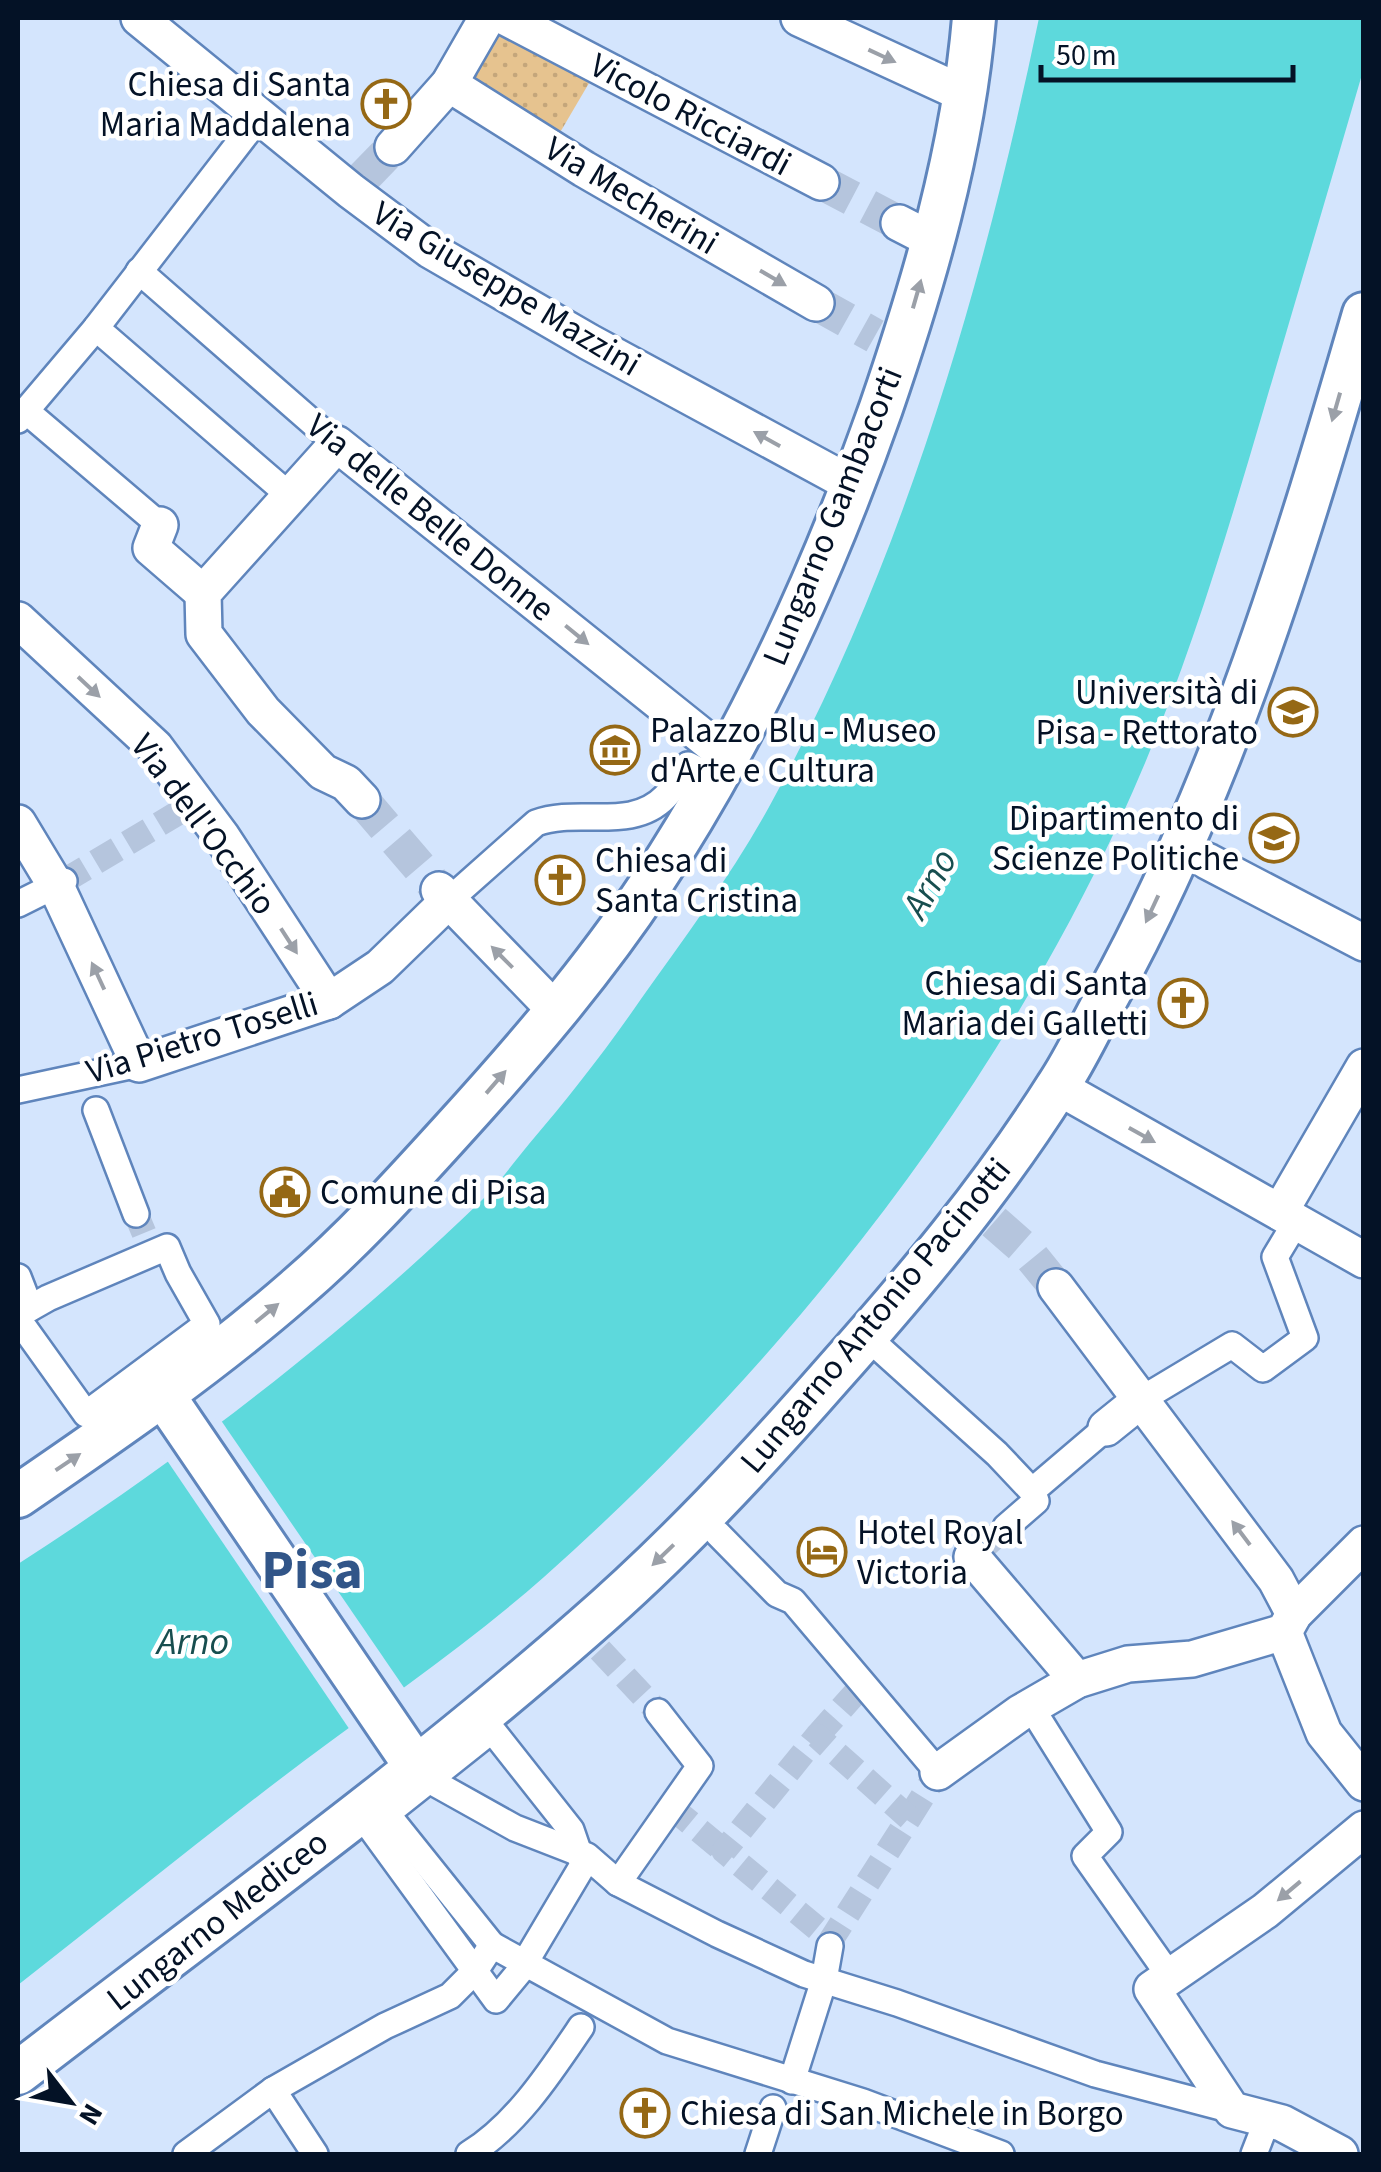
<svg xmlns="http://www.w3.org/2000/svg" width="1381" height="2172" viewBox="0 0 1381 2172" font-family="'Source Sans 3',sans-serif">
<defs>
<pattern id="park-dots" width="8" height="8" patternUnits="userSpaceOnUse" patternTransform="scale(2.5)"><rect width="8" height="8" fill="#e6c38f"/><path d="M2 2h.1M6 6h.1" fill="none" stroke="#c4a67b" stroke-width="1.8" stroke-linecap="round"/></pattern>
</defs>
<rect width="100%" height="100%" fill="#d4e5fd"/>
<polygon fill="url(#park-dots)" points="497,26 592,78 555,141 464,84"/>
<path fill="#5dd9dc" d="M1039,18H1363V71C1330,184 1297,296 1264,408C1223,548 1181,688 1120,820C987,1108 781,1366 544,1577C469,1643 384,1701 304,1761C207,1834 113,1911 18,1985V1564C177,1462 344,1334 479,1203C498,1185 513,1163 529,1144C569,1097 606,1050 641,999C685,937 732,874 769,807C902,565 983,287 1039,18Z"/>
<polygon fill="#d4e5fd" points="218,1416 407,1692 352,1733 164,1456"/>
<g fill="none" stroke-linecap="round" stroke-linejoin="round">
<g stroke="#b5c5dd" stroke-width="25" stroke-dasharray="25 12" stroke-linecap="butt">
<polyline points="64,881 183,810"/>
<polyline points="136,1214 144,1233"/>
<polyline points="984,1547 1006,1527"/>
<polyline points="600,1650 658,1712"/>
<polyline points="817,1736 859,1689"/>
<polyline points="671,1807 724,1851"/>
<polyline points="909,1818 938,1772"/>
<polyline points="830,1946 831,1940 909,1818 817,1736 724,1851 831,1940"/>
</g>
<g stroke="#b5c5dd" stroke-width="35" stroke-dasharray="35 18" stroke-linecap="butt">
<polyline points="361,180 393,147"/>
<polyline points="821,182 899,223"/>
<polyline points="816,303 875,336"/>
<polyline points="362,800 439,890"/>
<polyline points="994,1222 1026,1250 1056,1287"/>
</g>
<g stroke="#5f85bc" stroke-width="30">
<g id="pedestrian">
<polyline points="139,271 337,444"/>
<polyline points="96,328 289,495"/>
<polyline points="26,411 160,525"/>
<polyline points="18,420 96,328 260,116"/>
<path d="M448,901L536,823C578,807 631,832 665,797C674,788 680,775 688,765L716,779"/>
<polyline points="18,904 64,881"/>
<polyline points="18,1090 139,1064"/>
<polyline points="96,1110 136,1214"/>
<polyline points="18,1277 30,1308"/>
<polyline points="18,1315 48,1298 167,1247 178,1273 207,1324 86,1414 18,1319"/>
<polyline points="866,1336 997,1454 1032,1491 1036,1501 1006,1527"/>
<polyline points="1142,1399 1232,1345 1263,1369 1305,1338 1275,1257 1296,1222"/>
<polyline points="1032,1491 1106,1428"/>
<polyline points="718,1534 777,1594 793,1601 938,1772"/>
<polyline points="1031,1707 1109,1832 1085,1856 1171,1978"/>
<polygon points="492,1730 571,1830 583,1865 520,1971 496,2000 370,1827"/>
<polyline points="416,1767 429,1780 515,1828 587,1856 618,1883 717,1934 804,1974 897,2003 1095,2074 1232,2110"/>
<polyline points="387,1814 492,1945"/>
<polyline points="618,1883 700,1766 658,1712"/>
<polyline points="792,2081 824,1980 830,1946"/>
<polyline points="273,2090 315,2154"/>
<polyline points="186,2154 273,2090 385,2026 450,1996 475,1971 492,1945 667,2041 863,2102 1001,2154"/>
<path d="M469,2154C516,2125 550,2073 581,2027"/>
<polyline points="758,2154 773,2108"/>
<polyline points="1254,2154 1268,2118"/>
</g>
</g>
<g stroke="#5f85bc" stroke-width="40">
<g id="minor">
<polyline points="139,18 351,191 430,250 589,342 853,485"/>
<polyline points="507,18 821,182"/>
<polyline points="799,18 964,94"/>
<polyline points="449,84 584,169 816,303"/>
<polyline points="393,147 449,84 487,18"/>
<polyline points="899,223 932,240"/>
<polyline points="160,525 151,548 203,593"/>
<polyline points="18,620 155,747 222,837 329,1001"/>
<polyline points="362,800 346,783 323,772 263,711 204,634 203,593 337,444 728,757"/>
<polyline points="18,823 56,886 139,1064 329,1001 380,967 448,901"/>
<polyline points="1207,861 1364,943"/>
<polyline points="439,890 557,1012"/>
<polyline points="1058,1087 1364,1260"/>
<polyline points="1280,1212 1364,1067"/>
<polyline points="1056,1287 1276,1580 1294,1614"/>
<polyline points="1106,1428 1142,1399"/>
<polyline points="972,1557 1077,1680"/>
<polyline points="1284,1632 1324,1733 1364,1783"/>
<polyline points="938,1772 1020,1713 1077,1680 1128,1664 1192,1659 1284,1632 1294,1614 1364,1544"/>
<polyline points="1340,2154 1282,2123 1232,2110 1152,1989 1265,1911 1364,1829"/>
</g>
</g>
<g stroke="#5f85bc" stroke-width="48">
<g id="tertiary">
<polyline points="163,1395 416,1767"/>
<path d="M18,1496C113,1431 209,1365 296,1289C352,1241 401,1187 450,1133C522,1054 592,973 651,884C747,738 823,573 881,408C924,283 963,150 974,18"/>
<path d="M18,2073C207,1927 404,1786 584,1628C673,1551 754,1464 832,1375C913,1284 992,1190 1057,1087C1076,1059 1090,1027 1107,997C1225,783 1296,548 1364,314"/>
</g>
</g>
<use href="#pedestrian" stroke="#fff" stroke-width="25"/>
<use href="#minor" stroke="#fff" stroke-width="35"/>
<use href="#tertiary" stroke="#fff" stroke-width="42"/>
</g>
<defs><path id="oneway-solid" d="M-6-.8H1V-3.2L6.5 0L1 3.2V.8H-6Z" transform="scale(2.5)"/></defs>
<g fill="#9ba0a8">
<use href="#oneway-solid" transform="translate(882 56) rotate(25)"/>
<use href="#oneway-solid" transform="translate(773 278) rotate(30)"/>
<use href="#oneway-solid" transform="translate(917 294) rotate(-74)"/>
<use href="#oneway-solid" transform="translate(1336 407) rotate(106)"/>
<use href="#oneway-solid" transform="translate(767 439) rotate(-151)"/>
<use href="#oneway-solid" transform="translate(577 635) rotate(39)"/>
<use href="#oneway-solid" transform="translate(89 687) rotate(43)"/>
<use href="#oneway-solid" transform="translate(1152 909) rotate(115)"/>
<use href="#oneway-solid" transform="translate(289 941) rotate(57)"/>
<use href="#oneway-solid" transform="translate(502 957) rotate(-135)"/>
<use href="#oneway-solid" transform="translate(98 976) rotate(-115)"/>
<use href="#oneway-solid" transform="translate(496 1082) rotate(-49)"/>
<use href="#oneway-solid" transform="translate(1142 1135) rotate(29)"/>
<use href="#oneway-solid" transform="translate(267 1313) rotate(-39)"/>
<use href="#oneway-solid" transform="translate(68 1462) rotate(-34)"/>
<use href="#oneway-solid" transform="translate(1241 1533) rotate(-127)"/>
<use href="#oneway-solid" transform="translate(663 1555) rotate(136)"/>
<use href="#oneway-solid" transform="translate(1289 1891) rotate(140)"/>
</g>
<defs>
<g id="church-ring" transform="scale(2.5)"><circle r="9.5" fill="#fff" stroke="#956815" stroke-width="1.5"/><path d="M-1.2-6h2.4v3.5h3.3v2.4h-3.3V6h-2.4V-.1h-3.3v-2.4h3.3Z" fill="#956815"/></g>
<g id="university-ring" transform="scale(2.5)"><circle r="9.5" fill="#fff" stroke="#956815" stroke-width="1.5"/><path d="M0-5L7-2L0 1L-7-2ZM-4 1L0 2.5L4 1V4Q0 6-4 4Z" fill="#956815"/></g>
<g id="museum-ring" transform="scale(2.5)"><circle r="9.5" fill="#fff" stroke="#956815" stroke-width="1.5"/><path d="M0-6L6-3V-2H-6V-3ZM-5-1h2V3h-2ZM-1-1h2V3h-2ZM3-1h2V3H3ZM-6 4H6V6H-6Z" fill="#956815"/></g>
<g id="civic-ring" transform="scale(2.5)"><circle r="9.5" fill="#fff" stroke="#956815" stroke-width="1.5"/><path d="M-.6-6.5H3V-4.5H.6V-3L4-1V1h2V6H-6V1h2V-1L-.6-3ZM-1.2 2.5V6h2.4V2.5Z" fill="#956815"/></g>
<g id="hotel-ring" transform="scale(2.5)"><circle r="9.5" fill="#fff" stroke="#956815" stroke-width="1.5"/><path d="M-6-4.5h1.5V1H6V5H4.5V3h-9V5H-6ZM-4 0a1.8 1.8 0 1 1 3.6 0ZM.5 0V-2.5h3Q6-2.5 6 0Z" fill="#956815"/></g>
</defs>
<g fill-rule="evenodd">
<use href="#church-ring" x="386" y="104"/>
<use href="#university-ring" x="1293" y="712"/>
<use href="#museum-ring" x="615" y="750"/>
<use href="#university-ring" x="1274" y="838"/>
<use href="#church-ring" x="560" y="880"/>
<use href="#church-ring" x="1183" y="1003"/>
<use href="#civic-ring" x="285" y="1192"/>
<use href="#hotel-ring" x="822" y="1552"/>
<use href="#church-ring" x="645" y="2113"/>
</g>
<g text-anchor="middle" stroke-width="9" stroke-linejoin="round" paint-order="stroke">
<g font-size="35" fill="#041226" stroke="#fff" text-anchor="start">
<text x="351" y="96" text-anchor="end">Chiesa di Santa<tspan x="351" dy="40">Maria Maddalena</tspan></text>
<text x="1258" y="704" text-anchor="end">Università di<tspan x="1258" dy="40">Pisa - Rettorato</tspan></text>
<text x="650" y="742">Palazzo Blu - Museo<tspan x="650" dy="40">d'Arte e Cultura</tspan></text>
<text x="1239" y="830" text-anchor="end">Dipartimento di<tspan x="1239" dy="40">Scienze Politiche</tspan></text>
<text x="595" y="872">Chiesa di<tspan x="595" dy="40">Santa Cristina</tspan></text>
<text x="1148" y="995" text-anchor="end">Chiesa di Santa<tspan x="1148" dy="40">Maria dei Galletti</tspan></text>
<text x="320" y="1204">Comune di Pisa</text>
<text x="857" y="1544">Hotel Royal<tspan x="857" dy="40">Victoria</tspan></text>
<text x="680" y="2125">Chiesa di San Michele in Borgo</text>
</g>
<g font-size="35" fill="#041226" stroke="#fff">
<text transform="translate(691 114) rotate(28)" y="12">Vicolo Ricciardi</text>
<text transform="translate(632 195) rotate(31)" y="12">Via Mecherini</text>
<text transform="translate(507 288) rotate(31)" y="12">Via Giuseppe Mazzini</text>
<text transform="translate(832 516) rotate(-68)" y="12">Lungarno Gambacorti</text>
<text transform="translate(431 517) rotate(39)" y="12">Via delle Belle Donne</text>
<text transform="translate(204 824) rotate(53)" y="12">Via dell'Occhio</text>
<text transform="translate(202 1037) rotate(-17)" y="12">Via Pietro Toselli</text>
<text transform="translate(875 1315) rotate(-50)" y="12">Lungarno Antonio Pacinotti</text>
<text transform="translate(217 1920) rotate(-38)" y="12">Lungarno Mediceo</text>
</g>
<g font-size="38" font-style="italic" fill="#174e4f" stroke="#fff">
<text transform="translate(929 883) rotate(-61)" y="13">Arno</text>
<text x="193" y="1654">Arno</text>
</g>
<g font-size="55" font-weight="bold" fill="#315588" stroke="#fff">
<text x="312" y="1588">Pisa</text>
</g>
</g>
<rect width="1381" height="2172" fill="none" stroke="#041226" stroke-width="40"/>
<g transform="translate(70 2102) rotate(121)" stroke="#ffffff" stroke-width="8" paint-order="stroke">
<path d="M0-8L18 38L0 25L-18 38Z" fill="#041226"/>
<text y="-15" font-size="28" font-weight="bold" text-anchor="middle" fill="#041226">N</text>
</g>
<path d="M1041 65v15h252v-15" fill="none" stroke="#041226" stroke-width="5"/>
<text x="1056" y="65" font-size="30" fill="#041226" stroke="#ffffff" stroke-width="8" paint-order="stroke">50 m</text>
</svg>
